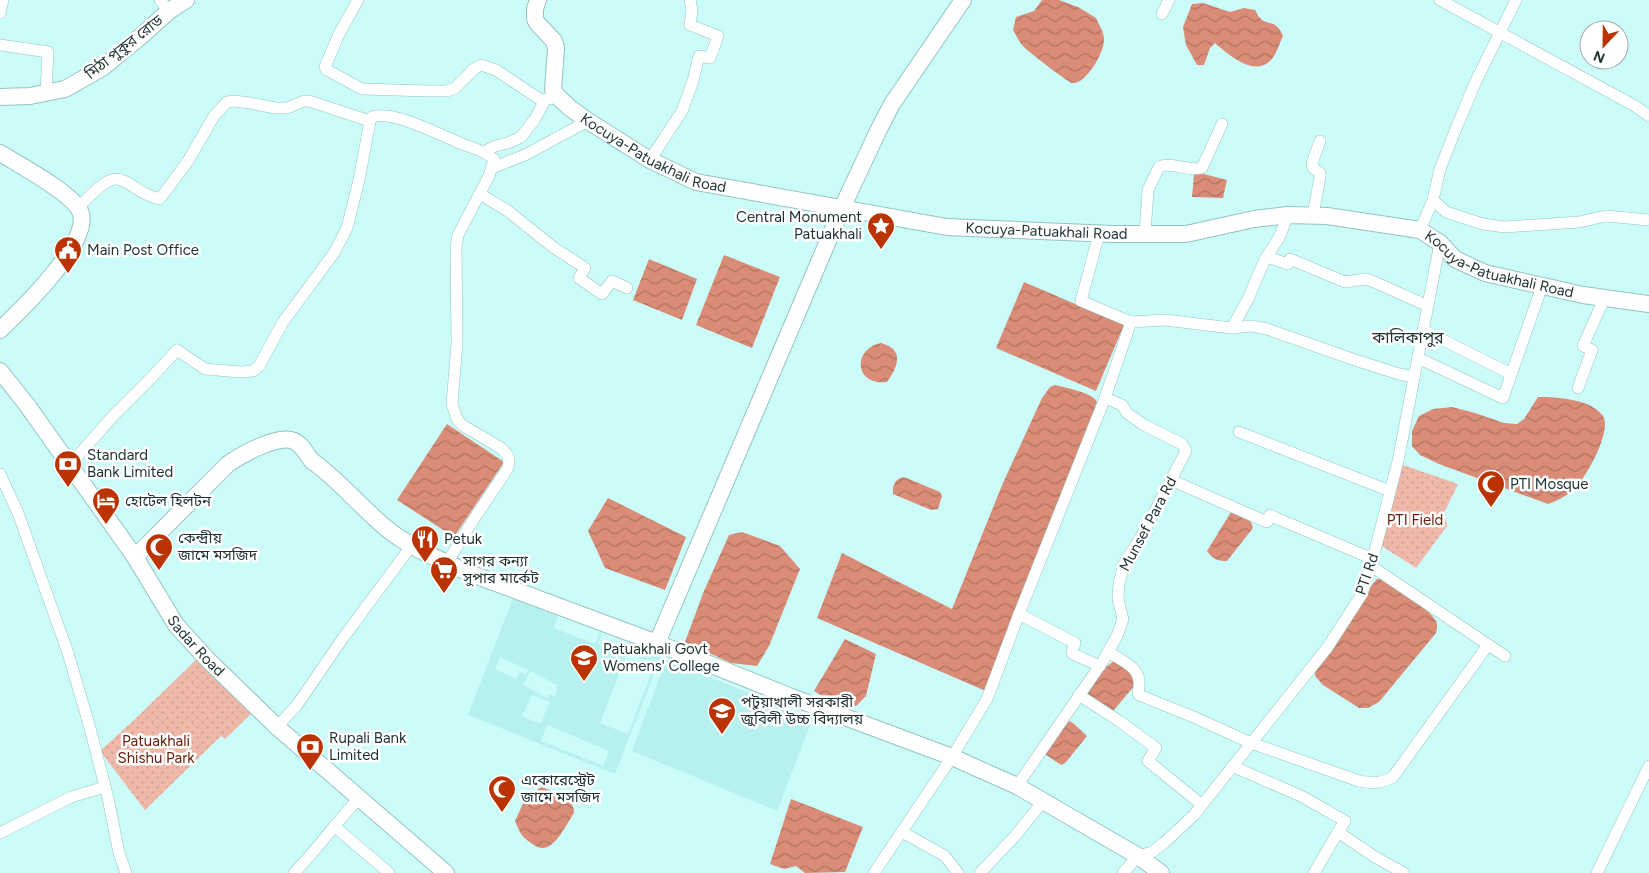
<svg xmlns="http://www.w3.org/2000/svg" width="1649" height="873" viewBox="0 0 1649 873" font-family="Figtree,'Noto Sans Bengali',sans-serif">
<defs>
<pattern id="green-dots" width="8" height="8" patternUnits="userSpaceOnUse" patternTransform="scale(1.25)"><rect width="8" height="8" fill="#efb8a8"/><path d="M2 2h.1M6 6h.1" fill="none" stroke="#cc9f91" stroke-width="1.8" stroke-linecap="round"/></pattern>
<pattern id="water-waves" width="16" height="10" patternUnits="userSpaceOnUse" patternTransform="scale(1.25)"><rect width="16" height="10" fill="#da8c77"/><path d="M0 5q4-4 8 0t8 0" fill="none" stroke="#b07362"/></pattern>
</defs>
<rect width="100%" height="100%" fill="#cbfcfa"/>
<g fill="#b7f1ef" fill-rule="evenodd">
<path d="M515,593L663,651L615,774L468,715ZM559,614L601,629L595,644L554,628ZM603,631L629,641L624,654L598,644ZM627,653L655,664L628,734L600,723ZM500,657L528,670L526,675L520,672L516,679L495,669ZM530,671L557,685L556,688L558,689L555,696L549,694L547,698L523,685ZM532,695L550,702L540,724L522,716ZM547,725L609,751L603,766L541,741Z"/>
<polygon points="666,660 813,718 777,811 632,751"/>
</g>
<g fill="url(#green-dots)">
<polygon points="1400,464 1458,484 1443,515 1447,523 1447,526 1416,568 1380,545"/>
<polygon points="200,656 254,711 225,739 221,736 145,810 100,751 133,721"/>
</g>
<g fill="url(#water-waves)">
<path d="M1042,0H1059L1078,7L1096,18C1099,24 1104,33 1104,39C1105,51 1086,85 1072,83C1068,82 1027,51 1023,46C1019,42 1016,35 1013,30L1016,17L1034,11Z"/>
<path d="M1203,3L1230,12L1244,8L1255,10C1257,12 1257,15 1260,18C1269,27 1275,18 1283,36C1279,44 1276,56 1270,61C1253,77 1228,54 1215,43L1210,48L1204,65H1197L1186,45L1183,27L1192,4Z"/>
<polygon points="1196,172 1227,180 1223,198 1192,197 1194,175"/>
<polygon points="724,255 780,277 752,348 696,325"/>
<polygon points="649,259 697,279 682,320 633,300"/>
<polygon points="1024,282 1124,325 1096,391 996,348"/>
<path d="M881,343C905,350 898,366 887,382C853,386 853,348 881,343Z"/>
<path d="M1055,385C1066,388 1092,392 1097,402L1038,565L988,692L817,618L842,553L952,609L1003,483L1042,398L1050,387Z"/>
<path d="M1538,397C1557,397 1591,399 1603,416C1612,430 1588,474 1577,486C1570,494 1559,500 1548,504L1439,464L1420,455L1412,446V431L1419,416L1433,409L1452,407L1475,413L1504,423L1517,424L1524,419Z"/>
<polygon points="447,424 504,462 454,537 397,500"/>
<path d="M904,477L940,492L942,496L938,509L931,510L893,494C892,486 895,478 904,477Z"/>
<polygon points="608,498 686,537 665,590 605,568 588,531"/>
<path d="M1231,512L1251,522L1253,528L1227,561C1217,561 1213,559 1207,551Z"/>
<polygon points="742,532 780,546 800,569 769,646 757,666 731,663 685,642 704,591 729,535"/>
<path d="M1377,579H1381C1395,589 1428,607 1436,621C1438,625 1437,629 1436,633L1379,702L1368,708H1359L1323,685L1315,676L1316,666L1372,585Z"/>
<polygon points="845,639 876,654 866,696 856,706 842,708 814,691"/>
<polygon points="1114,661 1127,665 1136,684 1113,711 1085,693 1105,668"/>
<polygon points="1067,720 1073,723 1087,736 1066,762 1062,765 1058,763 1045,754"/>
<path d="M542,787C554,792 575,798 574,813C565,826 552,858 534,845C521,836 521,835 515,821L527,795Z"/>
<polygon points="791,799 863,827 845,872 805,873 796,866 784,869 770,864"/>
</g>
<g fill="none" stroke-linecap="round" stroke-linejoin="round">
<g stroke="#94c3c1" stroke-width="12">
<g id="street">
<polyline points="160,0 169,11"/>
<polyline points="358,0 339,34 325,67 327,70 362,89 429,91 447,91 455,88 474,69 481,65 496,70 541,100 558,97"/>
<polyline points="1440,0 1635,106 1649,116"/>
<polyline points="0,13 3,0"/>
<polyline points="1162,14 1169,0"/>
<polyline points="0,45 48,52 46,93"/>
<polyline points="484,152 495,146 508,143 521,137 535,119 545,100"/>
<polyline points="650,160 682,111 693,81 699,56 710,58 718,36 690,25 692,10 690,0"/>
<polyline points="492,168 525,155 588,121"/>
<polyline points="480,194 508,211 553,247 585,268 579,278 602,294 612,281 627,288"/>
<polyline points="1433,200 1446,212 1483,224 1505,227 1579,222 1606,216 1649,220"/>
<path d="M78,208C86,200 104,179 116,179C125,179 136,189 144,193C149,196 154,197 159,199L162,196L188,161L214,116L227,102L234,101L250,103L275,108H287L304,101H309L370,121"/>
<polyline points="1313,215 1320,177 1320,173 1313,168 1312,163 1320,141"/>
<polyline points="1420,230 1433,200 1440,169 1457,126 1476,81 1516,0"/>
<path d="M1145,234L1148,190L1159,167C1171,161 1188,172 1202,168L1222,124"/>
<polyline points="1267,257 1288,264 1290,259 1345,282 1365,279 1372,281 1428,306"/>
<polyline points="1131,322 1165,320 1232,328 1248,299 1265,259 1279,238 1288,215"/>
<polyline points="1232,328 1251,326 1267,329 1358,361 1399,374 1414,377"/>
<polyline points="1423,330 1511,374"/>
<polyline points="1418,358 1503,398 1542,286"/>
<polyline points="1578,388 1592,350 1583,346 1604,299"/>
<polyline points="1239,432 1390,491"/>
<path d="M70,465L113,416L152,377L177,350L205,369L241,372L253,371L259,366L283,322L334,253L347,228L359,180L370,121L372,117C394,110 440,135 462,144C473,148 485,151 494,159L489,176L458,235L456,247L457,343L452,404L457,419L462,425L501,448C508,454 510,458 508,468L470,525L447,563"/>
<polyline points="0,474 18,513 68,653 90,728 108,798 119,853 126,873"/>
<polyline points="1171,480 1267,522 1270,515 1276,518 1373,559"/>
<polyline points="1371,566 1505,656"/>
<polyline points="1019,614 1075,643 1072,652 1073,654 1100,666"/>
<path d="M1108,652C1126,663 1144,668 1138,693L1139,695L1196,718L1251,743L1359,781C1373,784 1381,783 1393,777L1488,645"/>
<polyline points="1079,695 1119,721 1156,748 1148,761 1202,805"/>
<polyline points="277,727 297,705 343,638 412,545"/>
<polyline points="1232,766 1303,797 1345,821 1338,832 1375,857 1404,873"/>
<polyline points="1017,786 1103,661 1117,636 1123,619 1118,599 1119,583 1124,564 1144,532 1186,451 1182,444 1144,425 1127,413 1122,405 1105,398"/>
<polyline points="334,826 389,873"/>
<polyline points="902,832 945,856 958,873"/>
<polyline points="0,833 71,797 105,787"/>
<path d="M294,873C317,849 337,822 359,798"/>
<polyline points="874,873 952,757 987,699 1019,614 1105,398 1131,322 1081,301 1099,234"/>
<polyline points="980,873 1015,836 1044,800"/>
<polyline points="1123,873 1138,856 1152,852 1164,843 1194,815 1327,648 1362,594 1371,566 1398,461 1440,243"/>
<polyline points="1314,873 1338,832"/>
<polyline points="1597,873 1649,766"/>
</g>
</g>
<g stroke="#94c3c1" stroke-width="18">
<g id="secondary">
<path id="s1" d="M538,0L535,9V19L537,23L554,41L556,48L553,90L558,97L570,108L588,121L650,160L696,182L947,227L1113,234H1186L1254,219L1288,215L1327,216L1420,230L1440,243L1455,259L1485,273L1583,295L1649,304"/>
<polyline points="0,97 30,96 65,89 102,68 140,37 169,11 186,0"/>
<path d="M0,153C18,164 72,193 80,211C94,240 21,310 0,330"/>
<path id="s2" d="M0,371L27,405L135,557L176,625L207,659L277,727L446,873"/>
<path d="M135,557L228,464C241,455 275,436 291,440C301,442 306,454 312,461C315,463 318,465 321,468C344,486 363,509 386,528C410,548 441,560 469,573L657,643L794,698L952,757L1017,786L1138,856L1161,873"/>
<polyline points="657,643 842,208 879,129 892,104 963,0"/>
</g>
</g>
<use href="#street" stroke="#fff" stroke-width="11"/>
<use href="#secondary" stroke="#fff" stroke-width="16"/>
</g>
<defs>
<g id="sight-pin" transform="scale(1.4375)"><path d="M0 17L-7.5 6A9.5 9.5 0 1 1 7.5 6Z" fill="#b30" stroke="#fff"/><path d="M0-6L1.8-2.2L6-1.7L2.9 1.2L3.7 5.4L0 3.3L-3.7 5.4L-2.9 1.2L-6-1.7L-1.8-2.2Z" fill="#fff"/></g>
<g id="civic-pin" transform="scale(1.4375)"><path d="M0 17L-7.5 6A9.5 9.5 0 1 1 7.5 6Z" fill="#b30" stroke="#fff"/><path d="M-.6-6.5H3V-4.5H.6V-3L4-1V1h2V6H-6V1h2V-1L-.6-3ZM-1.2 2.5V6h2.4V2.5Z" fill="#fff"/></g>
<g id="bank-pin" transform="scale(1.4375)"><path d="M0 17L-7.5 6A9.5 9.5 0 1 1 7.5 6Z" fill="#b30" stroke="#fff"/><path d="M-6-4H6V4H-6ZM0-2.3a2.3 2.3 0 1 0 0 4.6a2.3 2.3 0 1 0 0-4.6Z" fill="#fff"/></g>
<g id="mosque-pin" transform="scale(1.4375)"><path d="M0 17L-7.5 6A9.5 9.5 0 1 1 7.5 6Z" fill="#b30" stroke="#fff"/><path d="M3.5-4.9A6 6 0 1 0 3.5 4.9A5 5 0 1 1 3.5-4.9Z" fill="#fff"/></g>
<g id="hotel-pin" transform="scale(1.4375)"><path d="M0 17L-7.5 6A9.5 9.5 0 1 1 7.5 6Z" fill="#b30" stroke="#fff"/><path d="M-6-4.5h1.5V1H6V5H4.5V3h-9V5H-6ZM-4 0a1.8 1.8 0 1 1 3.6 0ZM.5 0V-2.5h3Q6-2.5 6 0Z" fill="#fff"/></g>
<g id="restaurant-pin" transform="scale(1.4375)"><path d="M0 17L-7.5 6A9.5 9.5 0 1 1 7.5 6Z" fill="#b30" stroke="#fff"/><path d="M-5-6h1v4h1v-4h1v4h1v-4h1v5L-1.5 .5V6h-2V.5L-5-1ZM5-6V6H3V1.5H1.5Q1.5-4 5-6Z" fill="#fff"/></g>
<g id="supermarket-pin" transform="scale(1.4375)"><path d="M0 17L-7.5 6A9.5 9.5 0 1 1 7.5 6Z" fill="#b30" stroke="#fff"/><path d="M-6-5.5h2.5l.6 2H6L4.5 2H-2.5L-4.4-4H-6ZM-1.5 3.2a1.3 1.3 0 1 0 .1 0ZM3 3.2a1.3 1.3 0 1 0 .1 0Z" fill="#fff"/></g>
<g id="university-pin" transform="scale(1.4375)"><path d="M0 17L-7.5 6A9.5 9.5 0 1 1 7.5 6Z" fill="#b30" stroke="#fff"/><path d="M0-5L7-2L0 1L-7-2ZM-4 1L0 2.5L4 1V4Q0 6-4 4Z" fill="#fff"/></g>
<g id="school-pin" transform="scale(1.4375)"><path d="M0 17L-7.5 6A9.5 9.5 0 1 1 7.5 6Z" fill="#b30" stroke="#fff"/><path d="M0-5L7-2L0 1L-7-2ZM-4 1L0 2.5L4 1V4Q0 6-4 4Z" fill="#fff"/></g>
</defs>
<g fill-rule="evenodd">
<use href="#sight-pin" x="881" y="226"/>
<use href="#civic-pin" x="68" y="250"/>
<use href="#bank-pin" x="68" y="464"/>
<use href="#mosque-pin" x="1491" y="484"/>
<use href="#hotel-pin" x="106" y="501"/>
<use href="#restaurant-pin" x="425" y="539"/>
<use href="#mosque-pin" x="159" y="547"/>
<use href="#supermarket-pin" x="444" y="570"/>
<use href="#university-pin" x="584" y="658"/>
<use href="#school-pin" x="722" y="711"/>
<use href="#bank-pin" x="310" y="747"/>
<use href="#mosque-pin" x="502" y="789"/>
</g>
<g text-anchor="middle" stroke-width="5" stroke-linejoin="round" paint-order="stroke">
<g font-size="15" fill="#1e3131" stroke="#fff">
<text transform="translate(124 47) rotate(-38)" y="5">মিঠা পুকুর রোড</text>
<text dy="5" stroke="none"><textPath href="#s1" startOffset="219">Kocuya-Patuakhali Road</textPath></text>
<text dy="5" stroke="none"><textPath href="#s1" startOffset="624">Kocuya-Patuakhali Road</textPath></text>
<text dy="5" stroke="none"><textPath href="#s1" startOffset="1089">Kocuya-Patuakhali Road</textPath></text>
<text transform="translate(1148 524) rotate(-62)" y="5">Munsef Para Rd</text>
<text transform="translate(1367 574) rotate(-71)" y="5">PTI Rd</text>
<text dy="5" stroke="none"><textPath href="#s2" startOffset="338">Sadar Road</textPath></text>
</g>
<g font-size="15" fill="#1e3131" stroke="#fff" text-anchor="start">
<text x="862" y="222" text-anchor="end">Central Monument<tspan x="862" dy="17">Patuakhali</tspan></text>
<text x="87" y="255">Main Post Office</text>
<text x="87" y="460">Standard<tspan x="87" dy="17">Bank Limited</tspan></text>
<text x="1510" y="489">PTI Mosque</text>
<text x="125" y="506">হোটেল হিলটন</text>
<text x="178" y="543">কেন্দ্রীয়<tspan x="178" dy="17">জামে মসজিদ</tspan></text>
<text x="444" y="544">Petuk</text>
<text x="463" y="566">সাগর কন্যা<tspan x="463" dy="17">সুপার মার্কেট</tspan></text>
<text x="603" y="654">Patuakhali Govt<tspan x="603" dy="17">Womens' College</tspan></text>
<text x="741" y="707">পটুয়াখালী সরকারী<tspan x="741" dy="17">জুবিলী উচ্চ বিদ্যালয়</tspan></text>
<text x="329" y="743">Rupali Bank<tspan x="329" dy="17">Limited</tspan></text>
<text x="521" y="785">একোরেস্ট্রেট<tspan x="521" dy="17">জামে মসজিদ</tspan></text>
</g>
<g font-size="15" fill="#67210d" stroke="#fff">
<text x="1415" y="525">PTI Field</text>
<text x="156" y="746">Patuakhali<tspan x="156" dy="17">Shishu Park</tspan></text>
</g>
<g font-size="16" fill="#1e3131" stroke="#fff">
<text x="1408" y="343">কালিকাপুর</text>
</g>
</g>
<g transform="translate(1604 45) rotate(202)"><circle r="24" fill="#ffffff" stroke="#a5adad"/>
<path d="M0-4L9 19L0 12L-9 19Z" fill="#bb3300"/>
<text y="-8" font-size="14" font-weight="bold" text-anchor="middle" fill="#1e3131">N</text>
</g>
</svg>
